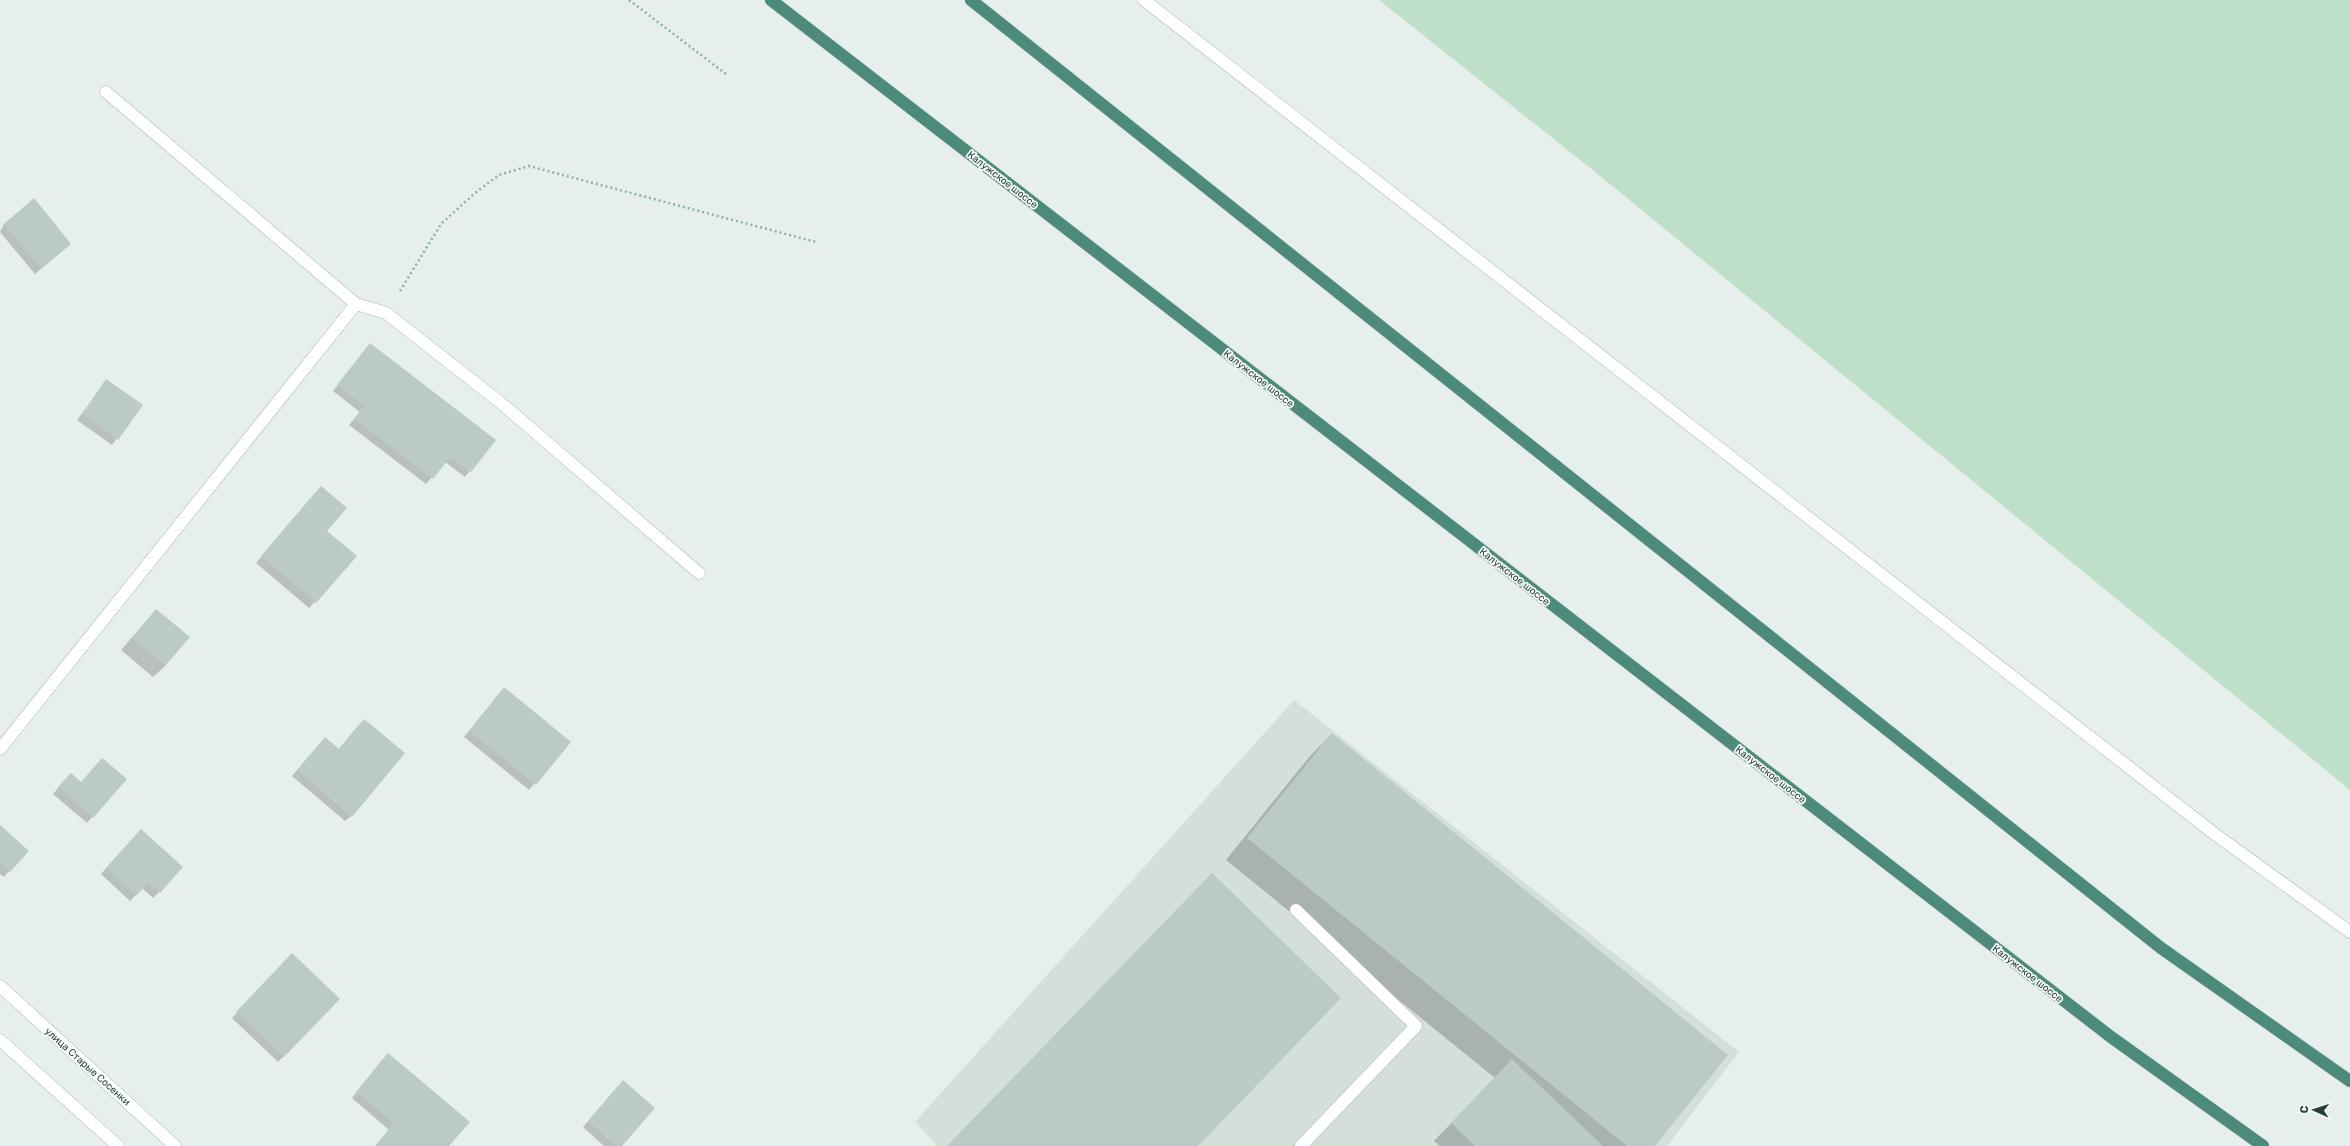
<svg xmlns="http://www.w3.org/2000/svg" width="2350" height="1146" viewBox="0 0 2350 1146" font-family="Rubik,sans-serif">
<rect width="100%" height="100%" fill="#e6efeb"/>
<polygon fill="#d4dfda" points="1294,700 1739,1052 1667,1146 934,1146 936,1144 915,1122"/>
<polygon fill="#bfe0c8" points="1379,0 2350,0 2350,790 1594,171"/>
<g fill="#0003">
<polygon points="34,200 70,244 35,274 0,232 4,224"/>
<polygon points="370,344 494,440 465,477 445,462 426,484 349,425 360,412 333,391"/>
<polygon points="107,381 141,406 112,445 77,420"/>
<polygon points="315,493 326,531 355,556 309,608 256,563"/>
<polygon points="156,610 165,666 153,677 121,650"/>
<polygon points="499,694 570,742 529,790 464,737"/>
<polygon points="358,726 351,816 345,821 292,776 320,744 338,750"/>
<polygon points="1332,734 1654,1146 1440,1146 1434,1141 1495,1078 1226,860 1310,756"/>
<polygon points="65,780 92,817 87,823 53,794"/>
<polygon points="0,827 9,871 4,877 0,874"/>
<polygon points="135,836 159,892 153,898 142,888 130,901 101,874"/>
<polygon points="292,955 338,999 278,1062 232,1018"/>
<polygon points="382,1060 448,1146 375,1146 389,1130 352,1098"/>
<polygon points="618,1087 620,1146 604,1146 583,1127"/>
</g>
<g fill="#bbcac4">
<polygon points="34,198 71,244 41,269 4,224"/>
<polygon points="370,343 496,440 471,472 450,457 433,479 354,419 364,406 337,385"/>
<polygon points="106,379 143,405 118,440 82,414"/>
<polygon points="321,486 347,508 327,531 357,556 316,603 261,556"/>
<polygon points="156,609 190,637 165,666 132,638"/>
<polygon points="504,687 571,742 536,785 469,731"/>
<polygon points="364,719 405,753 352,817 297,770 325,737 339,749"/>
<polygon points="1332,733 1728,1055 1655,1146 1627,1146 1247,838"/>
<polygon points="102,758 127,779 93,818 58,787 71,773 81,782"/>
<polygon points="0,825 29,851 10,872 0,863"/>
<polygon points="141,829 183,867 160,893 148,883 136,896 106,868"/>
<polygon points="1212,873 1341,998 1198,1146 947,1146"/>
<polygon points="292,953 340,999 284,1057 236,1012"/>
<polygon points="388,1053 470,1122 449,1146 375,1146 394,1123 356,1092"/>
<polygon points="1512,1059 1603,1146 1475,1146 1451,1123"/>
<polygon points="623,1080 655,1108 622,1146 616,1146 588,1121"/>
</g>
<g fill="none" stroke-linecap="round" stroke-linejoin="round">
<g stroke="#a8b8b2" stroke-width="13">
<g id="service">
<polyline points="106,92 356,304"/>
<polyline points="0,749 356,304 386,313 501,403 699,573"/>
<polyline points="1296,910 1416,1026 1301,1146"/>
</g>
</g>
<g stroke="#a4bbb3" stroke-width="13">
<g id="secondary">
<polyline points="1144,0 2212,832 2350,932"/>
<polyline points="0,986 175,1146"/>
<polyline points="0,1040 118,1146"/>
</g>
</g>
<g stroke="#c2cac8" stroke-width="13">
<g id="trunk">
<polyline points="771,0 2111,1037 2263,1146"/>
<polyline points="971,0 2161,948 2350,1081"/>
</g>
</g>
<g stroke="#86b3a5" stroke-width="2.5" stroke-dasharray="2 3" stroke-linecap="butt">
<polyline points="629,0 726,74"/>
<polyline points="400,291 441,224 475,193 499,175 529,166 816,242"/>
</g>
<use href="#service" stroke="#fff" stroke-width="12"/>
<use href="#secondary" stroke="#fff" stroke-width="12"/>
<use href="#trunk" stroke="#4c8a7c" stroke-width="12"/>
</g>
<g text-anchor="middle" stroke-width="3.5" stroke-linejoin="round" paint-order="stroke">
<g font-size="10" fill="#24423a" stroke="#f7fbf9">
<text transform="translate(1003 179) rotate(38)" y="4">Калужское шоссе</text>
<text transform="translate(1259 378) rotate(38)" y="4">Калужское шоссе</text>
<text transform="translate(1515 576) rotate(38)" y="4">Калужское шоссе</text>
<text transform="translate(1771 774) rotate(38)" y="4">Калужское шоссе</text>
<text transform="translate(2028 973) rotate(38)" y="4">Калужское шоссе</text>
<text transform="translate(88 1066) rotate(42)" y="4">улица Старые Сосенки</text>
</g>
</g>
<g transform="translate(2314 1110) rotate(273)" stroke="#f7fbf9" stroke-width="3" paint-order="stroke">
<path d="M0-3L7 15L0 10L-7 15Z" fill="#24423a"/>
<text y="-6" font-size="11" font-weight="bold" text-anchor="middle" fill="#24423a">С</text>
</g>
</svg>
